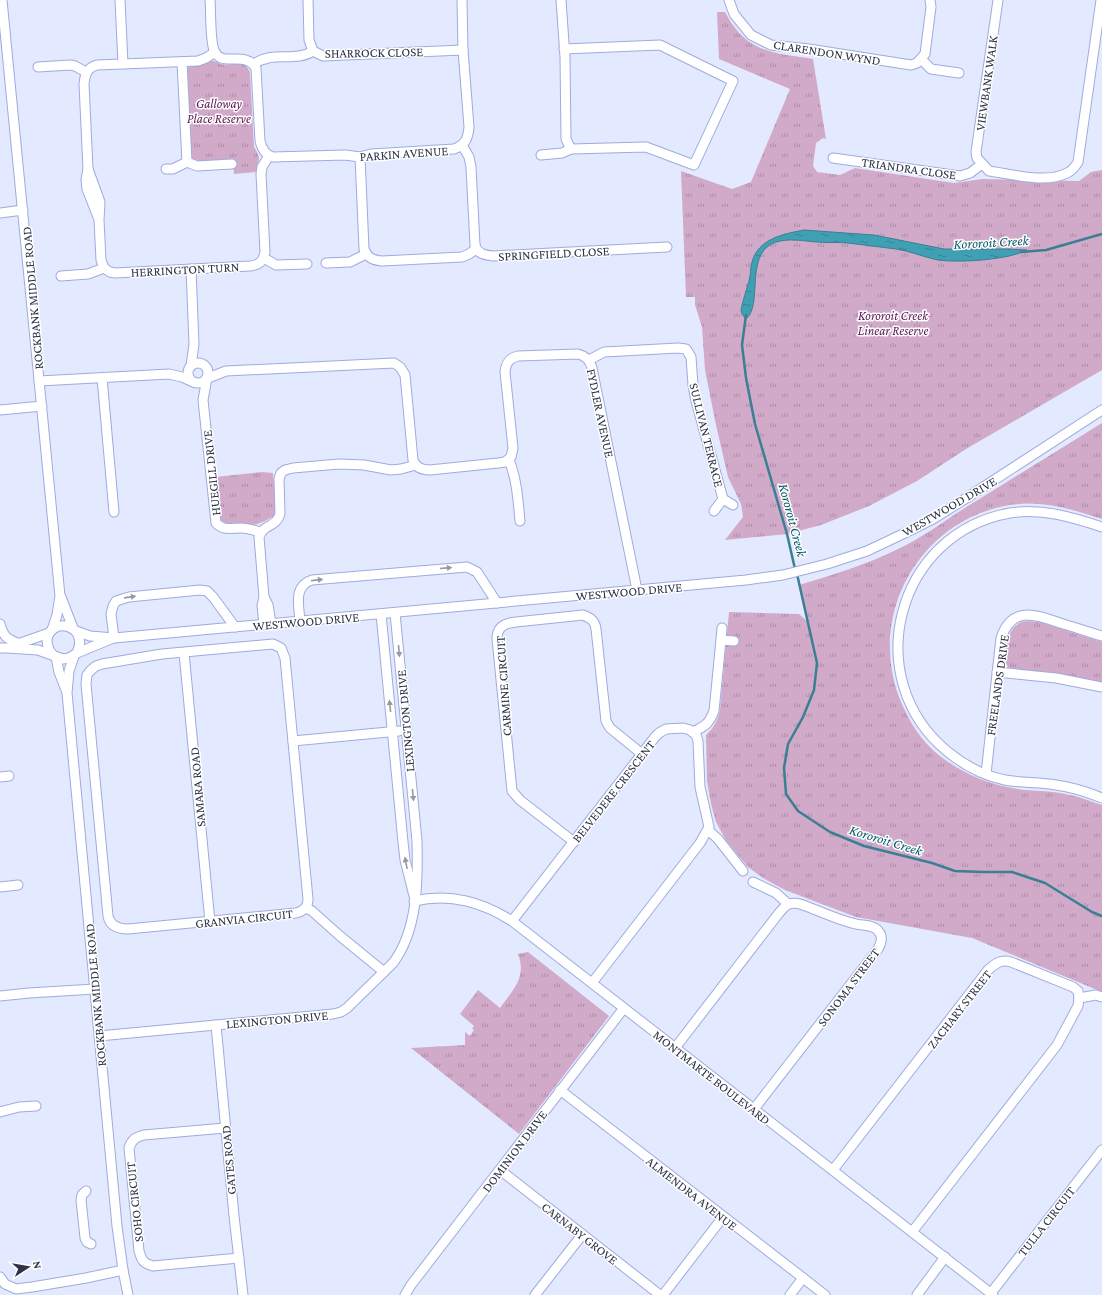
<svg xmlns="http://www.w3.org/2000/svg" width="1102" height="1295" viewBox="0 0 1102 1295" font-family="'Crimson Pro',serif">
<defs>
<pattern id="grass-tufts" width="24" height="20" patternUnits="userSpaceOnUse"><rect width="24" height="20" fill="#d2aac9"/><path d="M3 7l-1-3M5 7V3M7 7l1-3M15 17l-1-3M17 17v-4M19 17l1-3" fill="none" stroke="#ab8ba5"/></pattern>
<pattern id="water-ripples" width="26" height="14" patternUnits="userSpaceOnUse"><rect width="26" height="14" fill="#40a0b3"/><path d="M2 4q2-2 4 0t4 0M15 11q2-2 4 0t4 0" fill="none" stroke="#368393"/></pattern>
</defs>
<rect width="100%" height="100%" fill="#e3e9fe"/>
<g fill="url(#grass-tufts)">
<path d="M717,12H725C746,52 771,53 813,59L826,139L823,138L816,143L813,166L817,172L840,175L855,168L954,183L982,179L1079,181L1091,172L1102,170V370L966,449L917,481L869,506L821,525L787,534L725,540L743,517L741,504L728,477L716,425L705,370L702,327L695,305V297H686L681,171L732,189L751,182L790,89L719,59Z"/>
<path d="M211,60C214,61 218,63 221,64C232,67 245,57 250,73L254,147C263,162 257,158 257,172L234,174L233,160L198,163L189,159L186,68Z"/>
<path d="M1102,423V519C1065,507 1031,497 992,509C913,533 870,619 899,697C907,718 921,742 940,756C966,776 993,786 1025,790C1039,791 1052,791 1065,794C1077,796 1090,801 1102,805V992L972,938L856,917L785,890L763,878L748,867L727,842L716,822L711,804L707,781L706,735C714,728 718,720 720,709L729,612L799,614L807,621L799,585C832,575 865,565 896,550C922,538 944,521 968,506C1013,478 1057,451 1102,423Z"/>
<path d="M262,472L273,473L276,510L274,516C267,520 260,524 252,525C244,526 234,524 225,524L219,518L215,477Z"/>
<polygon points="1027,621 1040,622 1102,642 1102,684 1009,669 1004,660 1008,637 1013,628 1021,622"/>
<path d="M528,952L609,1016L519,1134L411,1048L465,1045V1032L470,1036L474,1030L472,1029L474,1026L460,1014L478,990L500,1008C513,990 527,977 518,954Z"/>
</g>
<path fill="url(#water-ripples)" stroke="#3a7f93" d="M804,230L874,235L944,249H1008L1027,250C1008,260 959,263 938,260C923,257 910,251 896,249C880,247 864,245 848,243C838,242 828,243 817,242C802,241 781,236 767,247C748,263 761,305 747,318H745L742,314L741,310C743,300 746,291 749,281C751,275 750,268 752,262C758,239 783,234 804,230Z"/>
<g fill="none" stroke-linecap="round" stroke-linejoin="round">
<g stroke="#3a7f93" stroke-width="2.5">
<polyline points="1021,252 1046,250 1102,234"/>
<polyline points="746,315 742,345 746,378 755,424 787,534 795,569"/>
<polyline points="797,574 817,663 814,690 803,717 788,744 784,768 786,794 798,811 830,832 864,846 932,863 955,871 983,872 1012,872 1045,883 1092,912 1102,916"/>
</g>
<g stroke="#9fabde" stroke-width="11">
<g id="minor">
<polyline points="2,0 60,596 57,615 52,630"/>
<polyline points="120,0 123,64"/>
<path d="M210,0C211,12 210,40 214,50C221,69 244,49 256,68L260,141C262,149 265,155 273,157L345,155L360,157L371,154L454,149C465,145 468,139 469,127L463,50L462,0"/>
<polyline points="308,0 309,40 313,51 323,56 463,50"/>
<polyline points="561,0 565,57 566,139 571,149"/>
<polyline points="729,0 734,14 751,35 771,45 809,49 911,65 917,63 925,54 931,7 930,0"/>
<path d="M998,0L976,152L977,158L989,171C1011,174 1046,184 1067,173C1072,171 1075,167 1078,162L1101,0"/>
<polyline points="921,59 931,69 959,73"/>
<polyline points="182,62 187,162"/>
<path d="M254,64C258,61 263,59 268,58C284,55 299,60 313,51"/>
<polyline points="38,67 70,65 75,66 86,72"/>
<path d="M462,145L469,157L471,167L475,245C477,254 485,255 493,256L667,247"/>
<polyline points="541,155 562,153 571,149 646,147 694,165 733,81 660,45 564,49"/>
<path d="M360,157L364,249C368,258 372,260 382,261L462,257L469,254L476,249"/>
<polyline points="833,158 960,176 970,173 982,164"/>
<path d="M88,169L100,202L99,220L101,260L104,268L110,272L115,273L250,266C259,265 263,262 265,252L261,174L262,167L269,156"/>
<polyline points="166,169 173,169 187,162 197,166 232,164"/>
<polyline points="0,213 23,210"/>
<path d="M98,217L87,189L86,180L88,169L84,84C85,74 87,68 97,65L198,61L206,58L215,52"/>
<polyline points="264,258 276,265 307,264"/>
<polyline points="326,263 350,262 366,254"/>
<polyline points="61,276 88,274 104,268"/>
<polyline points="589,360 604,352 678,348 686,349 691,357 693,385 696,401 723,499"/>
<circle cx="198" cy="373" r="10"/>
<polyline points="191,366 194,344 191,269"/>
<polyline points="102,378 114,512"/>
<path d="M207,378L203,400L216,523C223,531 231,528 241,528C248,528 254,530 260,532"/>
<path d="M208,378L226,371L394,363L400,367L405,375L413,460C416,468 422,470 430,470L498,463L505,462L511,457L513,448L505,372C506,363 509,358 518,356L578,354C586,356 590,360 592,368L637,590"/>
<polyline points="39,381 169,374 182,377 193,382"/>
<polyline points="0,410 42,406"/>
<path d="M509,460C517,480 518,500 520,521"/>
<polyline points="714,511 723,499 733,505"/>
<path d="M1102,527C1072,517 1042,508 1010,513C896,533 858,679 948,752C964,765 985,776 1005,780C1021,783 1039,782 1056,785C1072,787 1087,792 1102,798"/>
<polyline points="61,597 73,628"/>
<polyline points="264,597 268,605 271,623"/>
<polyline points="381,614 403,842 405,860 414,896"/>
<path d="M300,621C299,606 293,586 312,580L467,567L477,572L497,603"/>
<path d="M0,624C4,638 7,639 20,644"/>
<path d="M264,624L262,606L264,597L259,537C264,523 276,528 280,514L279,479L281,473L285,470L293,468L339,464L364,465L391,470L401,469L416,465"/>
<polyline points="722,628 721,640 734,641"/>
<polyline points="76,631 90,636 114,638 746,580 783,575 827,564 867,551 907,532 933,519 968,497 1102,410"/>
<polyline points="114,638 111,614 113,606 116,601 129,597 200,590 207,591 213,597 235,627"/>
<path d="M273,644L281,648L285,658L308,899C308,907 304,911 296,913L128,929C118,929 110,926 108,916L86,684L87,675L91,670L96,666L102,664L162,654Z"/>
<polyline points="12,646 49,633"/>
<polyline points="0,648 7,648 38,650 63,659 69,658 77,653 111,639"/>
<polyline points="184,653 210,922"/>
<path d="M53,655C49,651 47,646 47,640C50,616 90,624 77,653"/>
<polyline points="74,656 69,671 67,693 117,1226 123,1270 128,1295"/>
<polyline points="56,657 59,672 66,690"/>
<polyline points="997,672 1056,678 1102,687"/>
<path d="M693,732C705,726 709,724 714,711L721,640"/>
<polyline points="293,741 399,731"/>
<path d="M986,774L1001,638C1012,605 1036,615 1060,623C1074,627 1088,632 1102,636"/>
<polyline points="0,777 9,776"/>
<polyline points="708,830 718,839 743,871"/>
<path d="M574,842L520,800L512,791L497,639C497,627 504,623 516,622L583,615C591,618 595,621 596,629L606,721L610,728L642,754"/>
<polyline points="753,882 776,893 788,904"/>
<polyline points="0,887 18,885"/>
<path d="M414,901C451,893 482,902 512,921L993,1295"/>
<polyline points="306,908 312,911 340,936 384,972"/>
<polyline points="512,921 655,737 659,733 666,729 683,728 690,730 696,735 698,741 700,787 709,827 700,843 592,983"/>
<polyline points="0,996 29,993 95,989"/>
<polyline points="1079,998 1096,995 1102,997"/>
<polyline points="216,1025 234,1216 243,1295"/>
<path d="M99,1036L333,1014L341,1012L347,1008L393,963C418,930 418,880 417,841L395,613"/>
<path d="M675,1048L779,913C785,906 789,901 800,904C818,910 837,920 856,924C863,926 874,924 879,932C883,937 881,944 878,949L754,1109"/>
<polyline points="560,1090 825,1295"/>
<polyline points="0,1112 19,1107 36,1106"/>
<path d="M225,1128L144,1135C136,1137 132,1139 129,1148L139,1251C142,1260 142,1263 153,1266L239,1258"/>
<polyline points="500,1170 660,1295"/>
<path d="M833,1170L988,970C996,963 1001,959 1011,962L1073,987L1078,991L1079,998L1078,1006L1057,1045L912,1232"/>
<polyline points="86,1191 82,1195 81,1200 85,1238 87,1242 91,1244"/>
<polyline points="0,1277 5,1284 16,1289 32,1287 86,1278 123,1270"/>
<polyline points="991,1293 1102,1150"/>
<polyline points="405,1295 411,1285 624,1008"/>
<polyline points="535,1295 582,1235"/>
<polyline points="663,1295 723,1217"/>
<polyline points="790,1295 803,1278"/>
<polyline points="917,1295 945,1257"/>
</g>
</g>
<use href="#minor" stroke="#fff" stroke-width="9"/>
</g>
<defs><path id="oneway-solid" d="M-6-.8H1V-3.2L6.5 0L1 3.2V.8H-6Z"/></defs>
<g fill="#9698a3">
<use href="#oneway-solid" transform="translate(446 568) rotate(-5)"/>
<use href="#oneway-solid" transform="translate(317 580) rotate(-7)"/>
<use href="#oneway-solid" transform="translate(130 597) rotate(-8)"/>
<use href="#oneway-solid" transform="translate(399 651) rotate(85)"/>
<use href="#oneway-solid" transform="translate(390 706) rotate(-96)"/>
<use href="#oneway-solid" transform="translate(413 795) rotate(84)"/>
<use href="#oneway-solid" transform="translate(406 863) rotate(-101)"/>
</g>
<g text-anchor="middle" stroke-width="3" stroke-linejoin="round" paint-order="stroke">
<g font-size="13" fill="#2d3247" stroke="#fff">
<text transform="translate(374 52) rotate(-1)" y="5">SHARROCK CLOSE</text>
<text transform="translate(827 52) rotate(9)" y="5">CLARENDON WYND</text>
<text transform="translate(986 83) rotate(-82)" y="5">VIEWBANK WALK</text>
<text transform="translate(404 153) rotate(-4)" y="5">PARKIN AVENUE</text>
<text transform="translate(909 168) rotate(8)" y="5">TRIANDRA CLOSE</text>
<text transform="translate(554 253) rotate(-3)" y="5">SPRINGFIELD CLOSE</text>
<text transform="translate(185 269) rotate(-3)" y="5">HERRINGTON TURN</text>
<text transform="translate(32 298) rotate(-95)" y="5">ROCKBANK MIDDLE ROAD</text>
<text transform="translate(601 413) rotate(78)" y="5">FYDLER AVENUE</text>
<text transform="translate(707 435) rotate(76)" y="5">SULLIVAN TERRACE</text>
<text transform="translate(211 473) rotate(-96)" y="5">HUEGILL DRIVE</text>
<text transform="translate(949 506) rotate(-30)" y="5">WESTWOOD DRIVE</text>
<text transform="translate(629 591) rotate(-5)" y="5">WESTWOOD DRIVE</text>
<text transform="translate(306 621) rotate(-5)" y="5">WESTWOOD DRIVE</text>
<text transform="translate(997 685) rotate(-82)" y="5">FREELANDS DRIVE</text>
<text transform="translate(503 686) rotate(-94)" y="5">CARMINE CIRCUIT</text>
<text transform="translate(405 721) rotate(-95)" y="5">LEXINGTON DRIVE</text>
<text transform="translate(197 787) rotate(-95)" y="5">SAMARA ROAD</text>
<text transform="translate(613 791) rotate(-52)" y="5">BELVEDERE CRESCENT</text>
<text transform="translate(244 918) rotate(-6)" y="5">GRANVIA CIRCUIT</text>
<text transform="translate(848 987) rotate(-53)" y="5">SONOMA STREET</text>
<text transform="translate(95 995) rotate(-95)" y="5">ROCKBANK MIDDLE ROAD</text>
<text transform="translate(959 1009) rotate(-52)" y="5">ZACHARY STREET</text>
<text transform="translate(277 1019) rotate(-5)" y="5">LEXINGTON DRIVE</text>
<text transform="translate(712 1077) rotate(38)" y="5">MONTMARTE BOULEVARD</text>
<text transform="translate(514 1151) rotate(-53)" y="5">DOMINION DRIVE</text>
<text transform="translate(228 1160) rotate(-95)" y="5">GATES ROAD</text>
<text transform="translate(692 1193) rotate(38)" y="5">ALMENDRA AVENUE</text>
<text transform="translate(134 1202) rotate(-96)" y="5">SOHO CIRCUIT</text>
<text transform="translate(1046 1221) rotate(-52)" y="5">TULLA CIRCUIT</text>
<text transform="translate(580 1233) rotate(38)" y="5">CARNABY GROVE</text>
</g>
<g font-size="13" font-style="italic" fill="#5b1753" stroke="#fff">
<text x="219" y="108">Galloway<tspan x="219" dy="15">Place Reserve</tspan></text>
<text x="893" y="320">Kororoit Creek<tspan x="893" dy="15">Linear Reserve</tspan></text>
</g>
<g font-size="14" font-style="italic" fill="#075b69" stroke="#fff">
<text transform="translate(991 242) rotate(-3)" y="5">Kororoit Creek</text>
<text transform="translate(793 520) rotate(75)" y="5">Kororoit Creek</text>
<text transform="translate(886 840) rotate(17)" y="5">Kororoit Creek</text>
</g>
</g>
<g transform="translate(28 1267) rotate(78)" stroke="#ffffff" stroke-width="3" paint-order="stroke">
<path d="M0-3L7 15L0 10L-7 15Z" fill="#2d3247"/>
<text y="-6" font-size="11" font-weight="bold" text-anchor="middle" fill="#2d3247">N</text>
</g>
</svg>
